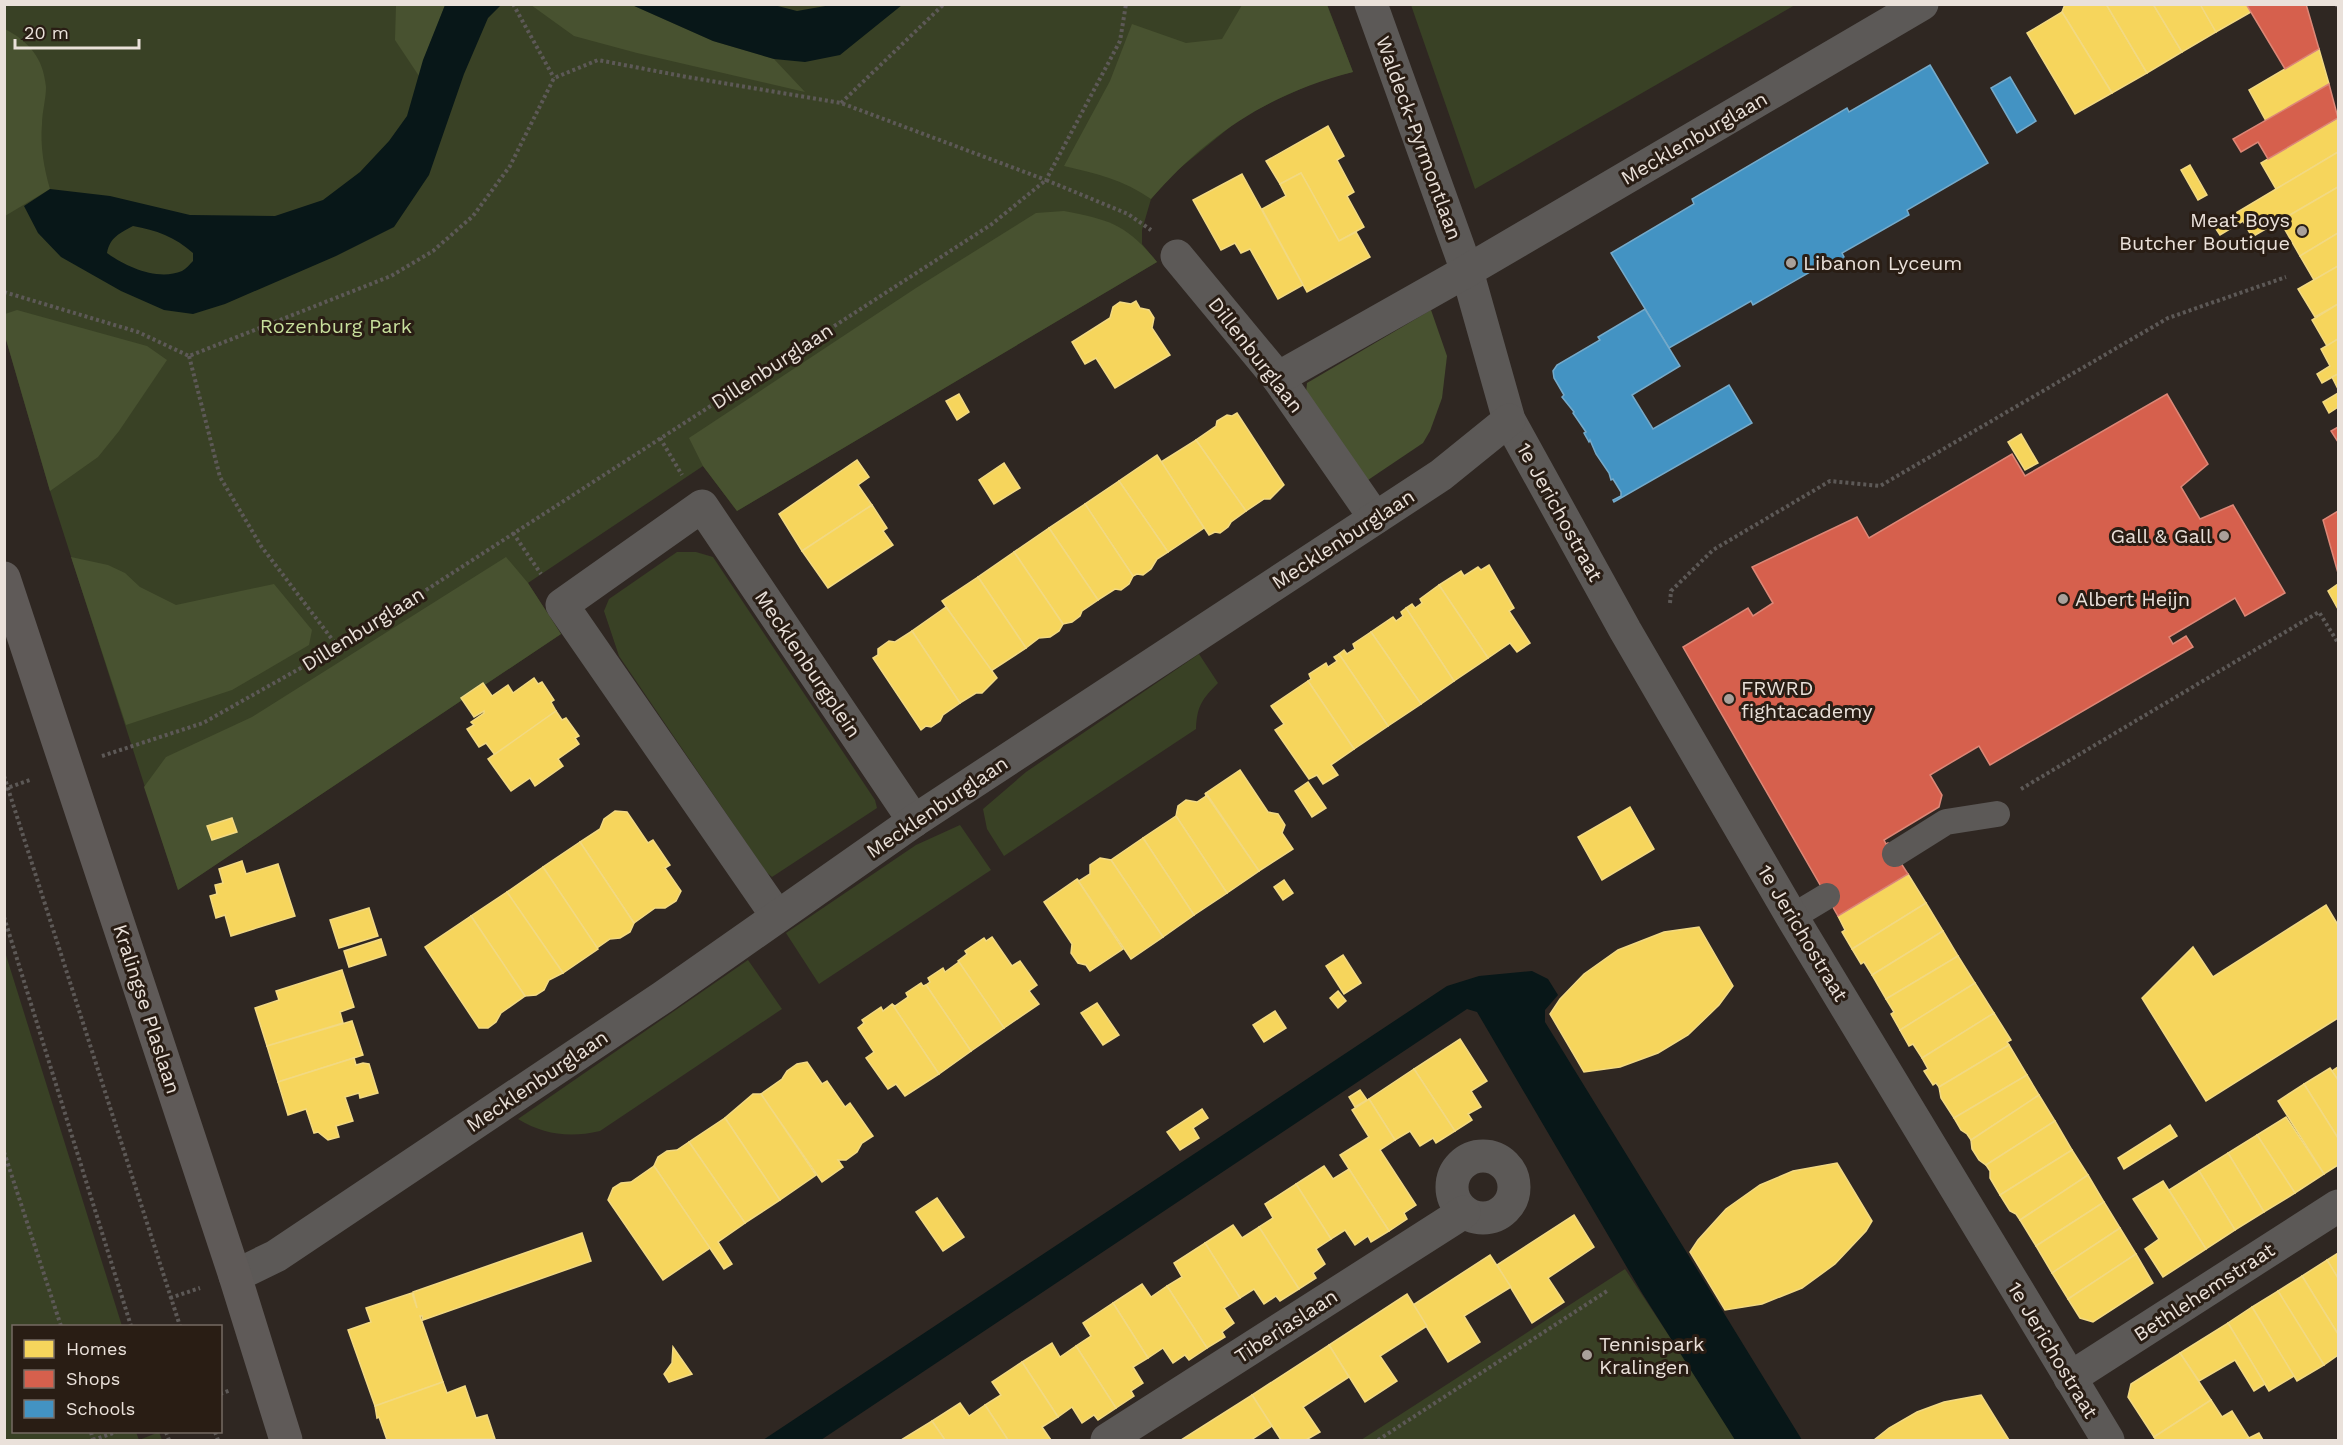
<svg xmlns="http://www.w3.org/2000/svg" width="2343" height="1445" viewBox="0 0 2343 1445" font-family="'Work Sans',sans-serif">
<rect width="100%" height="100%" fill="#2f2722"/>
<g fill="#394125">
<polygon points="1327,4 1353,72 1323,79 1276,100 1241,118 1174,173 1151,199 1142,230 1142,244 1157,262 737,511 703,466 528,583 561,634 178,890 50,491 5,336 4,5"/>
<polygon points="1411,5 1411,4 1795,5 1475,189"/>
<polygon points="677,552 696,552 713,557 875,800 877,808 772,877 766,872 619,656 604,611 609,599"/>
<path d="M1199,654L1218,683C1202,699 1197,706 1196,729L1004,856L987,829L983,809L1026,772Z"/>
<polygon points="960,825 991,870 819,984 786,933 916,845"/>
<polygon points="5,952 122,1326 14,1326 14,1432 136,1432 139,1440 159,1432 162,1440 5,1440"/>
<path d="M748,960L782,1009L600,1131C570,1138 544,1135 518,1119Z"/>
<polygon points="1625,1269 1738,1440 1361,1440"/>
</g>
<g fill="#485230">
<polygon points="396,5 445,5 419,76 395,40"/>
<polygon points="531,5 632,5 713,41 774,59 805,92 637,53 574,36"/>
<path d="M1242,5H1327L1353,72C1270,93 1208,134 1151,199C1124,180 1095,173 1064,166L1110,81L1132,24L1186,43L1222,39Z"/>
<path d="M5,29C29,42 43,57 46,87C46,99 42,112 42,124C40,145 44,169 50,189L5,216Z"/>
<path d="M1064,211C1110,220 1126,224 1157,262L737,511L703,466L689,438L916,288L1036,213Z"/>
<polygon points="17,310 147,346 167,360 119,431 98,457 50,491 5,336 5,314"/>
<polygon points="1431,310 1447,356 1442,398 1430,431 1423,443 1368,480 1306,393 1307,383"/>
<polygon points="71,557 108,565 125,573 140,587 176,605 274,584 312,630 309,645 232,690 126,725"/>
<polygon points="506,557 528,583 561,634 178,890 144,787 166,757 252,717"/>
</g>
<g fill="#081718" fill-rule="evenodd">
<path d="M445,5H501L488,18L464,74L429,175L394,227L336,256L225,304L193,314L164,310L121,291L61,257L38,233L24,206L50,189L110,196L190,215L275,216L323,200L360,172L389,141L407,116L423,60ZM133,226C156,230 175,237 193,253V261C190,264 186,269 182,271C158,281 126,267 107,253C110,237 120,233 133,226Z"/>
<polygon points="774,5 797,11 831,5 902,5 840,55 805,62 774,59 713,41 632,5"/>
<polygon points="1532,971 1548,979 1558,995 1545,1010 1545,1022 1802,1440 1735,1440 1642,1293 1477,1012 1467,1009 821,1440 763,1440 1447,986 1479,976"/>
</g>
<g fill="#f6d55c" stroke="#f2d982" stroke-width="1.5">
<polygon points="2065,4 2106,4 2147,73 2112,93 2062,12"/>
<polygon points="2106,4 2153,4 2182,52 2147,73"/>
<polygon points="2153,4 2200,4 2216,32 2182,52"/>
<polygon points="2200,4 2246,4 2251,12 2216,32"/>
<polygon points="2062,12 2112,93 2075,114 2027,33"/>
<polygon points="2319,49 2329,84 2266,121 2249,90"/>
<polygon points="2338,118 2338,152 2276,189 2261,163"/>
<polygon points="1328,126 1344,156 1337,160 1354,192 1347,196 1364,227 1339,241 1301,173 1280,184 1266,161"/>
<polygon points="2338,152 2338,187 2252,237 2243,221 2220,235 2214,226"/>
<polygon points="2190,165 2207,195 2198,200 2181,170"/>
<polygon points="1301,173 1339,241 1356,232 1370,257 1307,292 1262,209 1286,196 1280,184"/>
<polygon points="1242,174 1303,285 1278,299 1250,249 1241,253 1235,243 1221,250 1193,200"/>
<polygon points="2338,187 2338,233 2300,256 2280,221"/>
<polygon points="2338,233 2338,266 2314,280 2300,256"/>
<polygon points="2338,266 2338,304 2315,317 2298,289"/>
<polygon points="1136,301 1140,308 1149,310 1154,318 1152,328 1170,355 1115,388 1096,358 1085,364 1072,342 1110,318 1113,307 1120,302 1131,304"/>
<polygon points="2338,304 2338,339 2327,346 2312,320"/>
<polygon points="2338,339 2338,374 2322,383 2317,374 2330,366 2321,349"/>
<polygon points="2338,374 2338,389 2332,377"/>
<polygon points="2338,393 2338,407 2329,413 2323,402"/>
<polygon points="959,394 969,412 957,420 946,401"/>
<polygon points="1237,413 1284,485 1270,499 1264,499 1246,511 1196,440 1216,426 1217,421 1227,415 1232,416"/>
<polygon points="2021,434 2038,463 2025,470 2008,442"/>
<polygon points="1196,440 1246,511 1231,522 1228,527 1220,533 1215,532 1209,535 1161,462"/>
<polygon points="1157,455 1204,528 1168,552 1119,481"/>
<polygon points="857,460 869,477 858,485 872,505 802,551 779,514"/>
<polygon points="1004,463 1020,488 994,504 979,480"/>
<polygon points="1119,481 1168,552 1157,559 1151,569 1143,575 1137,574 1133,576 1085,504"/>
<polygon points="1085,504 1133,576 1129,584 1121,590 1115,589 1098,600 1049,528"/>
<polygon points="872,505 887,528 883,531 893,545 828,588 802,551"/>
<polygon points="1049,528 1098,600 1082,611 1080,616 1072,622 1063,624 1014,552"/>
<polygon points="1014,552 1063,624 1059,631 1050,637 1039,638 1026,648 978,577"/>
<polygon points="1489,565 1514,608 1509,611 1530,643 1517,652 1510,643 1488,658 1439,585 1461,571 1464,576 1478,567 1481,570"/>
<polygon points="978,577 1026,648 991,671 942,601"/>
<polygon points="2338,584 2338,609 2328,591"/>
<polygon points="1439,585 1488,658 1454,681 1406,608 1412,604 1415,608 1422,603 1420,599"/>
<polygon points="946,607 997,678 982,693 976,693 960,703 912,631"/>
<polygon points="1406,608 1454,681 1421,704 1371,632 1393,617 1396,621 1403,616 1401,612"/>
<polygon points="912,631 960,703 943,715 940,721 931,727 926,726 921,730 873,658 878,655 878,649 889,641 895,642"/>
<polygon points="1371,632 1421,704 1388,726 1339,654 1344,650 1347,654 1355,649 1353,644"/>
<polygon points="1339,654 1388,726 1354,749 1308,681 1311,679 1309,674 1326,663 1328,667 1337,661 1334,657"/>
<polygon points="534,678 538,684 542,682 554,700 551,702 556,711 495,755 486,743 479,747 467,729 474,725 471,722 484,713 484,711 474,717 461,698 483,683 492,696 508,685 513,693"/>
<polygon points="1308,681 1354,749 1331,765 1338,775 1323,784 1317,775 1309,779 1275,730 1284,724 1271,706"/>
<polygon points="556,711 562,720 566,718 579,736 575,738 579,744 558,759 563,766 535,786 530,778 511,791 488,759"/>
<polygon points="1240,770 1268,812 1278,814 1285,825 1282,833 1293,849 1259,871 1206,793"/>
<polygon points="1308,782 1326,808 1312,817 1295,791"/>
<polygon points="1205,793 1259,871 1227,893 1176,816 1178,806 1186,800 1197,802 1206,796"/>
<polygon points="1630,807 1654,849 1602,880 1578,837"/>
<polygon points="615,811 627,812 648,843 653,840 670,865 665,868 681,891 676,901 665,908 655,908 634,923 580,842 600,829 604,819"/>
<polygon points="1176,816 1227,893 1194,915 1143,838"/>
<polygon points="232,818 237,832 212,840 207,826"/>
<polygon points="1143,838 1194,915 1163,937 1111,860"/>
<polygon points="580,842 634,923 630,932 620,938 610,939 597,948 543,867"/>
<polygon points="1100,858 1111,860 1163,937 1131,959 1077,879 1079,881 1090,874 1090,865"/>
<polygon points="242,861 246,874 278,864 295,916 231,936 225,915 216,918 210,896 217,894 215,885 223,883 219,869"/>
<polygon points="543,867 598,949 563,973 507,892"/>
<polygon points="1908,874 1926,903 1852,949 1842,932 1845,930 1838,916"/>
<polygon points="1077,879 1123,949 1090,971 1086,965 1078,963 1071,953 1072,944 1044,902"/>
<polygon points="1284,880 1293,893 1283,900 1274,887"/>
<polygon points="507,892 563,973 549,980 544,990 536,995 525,996 471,916"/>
<polygon points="1926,903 1943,931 1872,975 1864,962 1861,964 1852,949"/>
<polygon points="2326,905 2338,925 2338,1018 2206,1101 2142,998 2193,947 2213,977"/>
<polygon points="369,908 378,936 339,948 330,920"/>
<polygon points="471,916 525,996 501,1013 496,1022 488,1028 479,1028 425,947"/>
<polygon points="1699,927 1733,986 1719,1005 1688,1035 1658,1053 1620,1067 1584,1072 1550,1014 1560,999 1584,974 1618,950 1664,932"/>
<polygon points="1943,931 1958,956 1886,999 1872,975"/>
<polygon points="992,937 1012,966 1020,961 1037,985 1029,991 1039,1004 1004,1028 958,961 967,954 965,951 984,938 986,941"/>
<polygon points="381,939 386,955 349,967 344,951"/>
<polygon points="1343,955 1361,983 1344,994 1326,966"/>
<polygon points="1958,956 1975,983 1900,1030 1891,1014 1894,1012 1886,999"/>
<polygon points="959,962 1004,1028 971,1051 926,985 930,982 928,978 943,968 945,972"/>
<polygon points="342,970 354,1007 340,1012 343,1023 267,1046 255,1008 279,1000 276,991"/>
<polygon points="921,983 923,986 926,985 971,1051 939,1074 892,1004 895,1006 908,997 906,993"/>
<polygon points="1975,983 1994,1013 1922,1058 1913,1044 1909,1046 1900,1030"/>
<polygon points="1338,991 1346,1001 1338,1008 1330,998"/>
<polygon points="1097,1003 1119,1035 1103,1045 1081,1013"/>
<polygon points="892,1004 939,1074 905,1096 896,1084 888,1089 866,1058 874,1052 858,1028 864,1023 862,1020 881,1007 883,1011"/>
<polygon points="1275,1011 1286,1028 1264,1042 1253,1025"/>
<polygon points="1994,1013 2011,1040 2007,1042 2009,1045 1939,1087 1936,1083 1933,1085 1924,1071 1928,1069 1922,1058"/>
<polygon points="352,1021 363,1055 278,1082 267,1046"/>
<polygon points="1460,1039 1487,1081 1471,1091 1481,1107 1468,1114 1472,1120 1455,1131 1414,1069"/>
<polygon points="2009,1045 2027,1075 1954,1118 1941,1098 1939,1087"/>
<polygon points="354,1058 356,1065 363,1063 369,1064 378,1093 360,1098 359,1093 345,1097 353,1121 336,1126 339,1137 328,1140 318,1132 314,1133 306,1109 288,1115 278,1082"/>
<polygon points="807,1062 822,1084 827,1081 845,1107 850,1103 873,1136 862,1143 857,1152 846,1160 838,1160 843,1167 822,1182 761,1094 782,1079 787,1071 797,1064"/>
<polygon points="2338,1067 2338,1080 2332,1071"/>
<polygon points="2330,1068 2338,1080 2338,1138 2304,1084"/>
<polygon points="1414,1069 1455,1131 1436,1143 1433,1138 1420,1146 1410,1131 1395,1140 1369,1099"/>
<polygon points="2027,1075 2039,1095 1971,1140 1967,1134 1961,1130 1954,1118"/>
<polygon points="2304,1084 2338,1138 2338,1165 2324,1174 2278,1101"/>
<polygon points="1360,1090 1367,1100 1355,1107 1349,1097"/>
<polygon points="753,1094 761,1094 816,1175 780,1200 725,1118"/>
<polygon points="2039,1095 2055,1121 1986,1165 1979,1160 1972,1149 1971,1140"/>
<polygon points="1369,1099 1395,1140 1380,1150 1416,1205 1404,1213 1407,1219 1389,1231 1340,1155 1369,1137 1352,1110"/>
<polygon points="1202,1109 1208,1118 1193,1128 1199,1138 1180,1150 1167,1132"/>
<polygon points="2286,1117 2324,1174 2295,1193 2257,1135"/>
<polygon points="725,1118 780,1200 745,1223 689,1142"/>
<polygon points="2055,1121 2072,1150 2000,1195 1990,1178 1990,1171 1986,1165"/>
<polygon points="2170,1125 2177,1136 2124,1169 2118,1158"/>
<polygon points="2257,1135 2295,1193 2264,1212 2228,1153"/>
<polygon points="689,1142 745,1223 718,1242 732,1264 724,1269 654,1166 658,1157 667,1151 677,1150"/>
<polygon points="2072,1150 2088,1175 2020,1220 2016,1214 2010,1211 2000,1195"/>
<polygon points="2228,1153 2264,1212 2235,1230 2199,1171"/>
<polygon points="1837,1163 1872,1221 1866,1231 1835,1264 1802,1288 1762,1304 1725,1310 1690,1252 1698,1240 1726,1209 1760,1185 1793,1171"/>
<polygon points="654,1166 710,1248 663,1280 608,1200 613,1188 621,1183 631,1182"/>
<polygon points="1324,1166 1333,1179 1349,1169 1389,1231 1371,1242 1368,1236 1355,1245 1345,1230 1331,1239 1296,1184"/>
<polygon points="2199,1171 2235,1230 2206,1249 2169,1190"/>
<polygon points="2088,1175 2104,1202 2036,1246 2020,1220"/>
<polygon points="2163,1181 2206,1249 2163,1277 2145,1249 2159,1239 2133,1199"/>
<polygon points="1296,1184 1331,1239 1316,1249 1325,1264 1313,1273 1316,1278 1299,1289 1259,1227 1273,1218 1265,1204"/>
<polygon points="937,1198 964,1237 943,1251 916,1212"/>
<polygon points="2104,1202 2120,1228 2052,1273 2036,1246"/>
<polygon points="1574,1215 1594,1247 1548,1278 1564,1302 1532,1323 1497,1265"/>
<polygon points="1233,1225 1242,1238 1259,1227 1299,1289 1280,1301 1276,1296 1264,1304 1254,1289 1240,1298 1205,1243"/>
<polygon points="2120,1228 2136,1254 2068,1299 2052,1273"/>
<polygon points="582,1233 591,1261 423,1320 422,1316 420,1316 443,1382 375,1406 348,1330 371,1322 366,1308 412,1293 417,1308 413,1292"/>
<polygon points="1205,1243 1240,1298 1224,1308 1234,1323 1222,1332 1225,1337 1207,1348 1167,1286 1182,1277 1174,1263"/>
<polygon points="2338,1253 2338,1278 2327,1260"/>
<polygon points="2136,1254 2153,1283 2093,1322 2080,1318 2068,1299"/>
<polygon points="1490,1255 1511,1287 1464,1316 1480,1342 1448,1362 1413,1305"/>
<polygon points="2327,1260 2338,1278 2338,1334 2302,1276"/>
<polygon points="2302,1276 2338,1334 2338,1355 2324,1365 2278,1291"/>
<polygon points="1142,1284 1151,1297 1167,1286 1207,1348 1189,1360 1185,1355 1173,1363 1163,1348 1148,1358 1113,1303"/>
<polygon points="2278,1291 2324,1365 2297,1381 2252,1307"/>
<polygon points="1407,1294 1427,1326 1380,1356 1397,1381 1365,1402 1329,1345"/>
<polygon points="1113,1303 1148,1358 1133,1367 1143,1383 1131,1391 1134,1396 1116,1408 1076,1346 1091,1336 1083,1323"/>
<polygon points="2252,1307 2294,1376 2269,1391 2228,1323"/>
<polygon points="2228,1323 2265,1384 2254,1391 2235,1360 2199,1381 2180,1353"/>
<polygon points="1052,1343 1060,1357 1076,1346 1116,1408 1098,1420 1094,1415 1082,1423 1072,1407 1058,1417 1022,1362"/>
<polygon points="1329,1345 1349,1377 1303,1407 1320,1432 1306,1440 1281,1440 1252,1395"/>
<polygon points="673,1347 692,1374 669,1382 664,1374 672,1363"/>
<polygon points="2180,1353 2211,1400 2154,1437 2128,1397 2131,1384"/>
<polygon points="1022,1362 1058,1417 1042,1427 1051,1440 1008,1440 985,1405 1001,1395 992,1382"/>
<polygon points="443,1382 447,1393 465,1386 476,1418 487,1415 495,1439 387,1440 379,1417 377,1418 375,1406"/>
<polygon points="1252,1395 1272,1426 1251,1440 1181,1440"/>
<polygon points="1981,1395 2009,1440 1874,1440 1889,1428 1917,1412 1944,1402"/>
<polygon points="2211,1400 2222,1417 2232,1411 2249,1438 2246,1440 2156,1440 2154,1437"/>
<polygon points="960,1403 969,1416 985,1405 1008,1440 945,1440 932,1421"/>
<polygon points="932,1421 945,1440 901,1440"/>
<polygon points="2259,1433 2263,1440 2246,1440 2249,1438"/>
</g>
<g fill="#d6604d" stroke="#dc8777" stroke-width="1.5">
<polygon points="2246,4 2306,4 2319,49 2285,69"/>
<polygon points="2329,84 2338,118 2268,159 2258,142 2241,152 2233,139"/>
<polygon points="2167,394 2208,464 2181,487 2200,519 2233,505 2285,593 2245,616 2235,598 2169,637 2173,644 2186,636 2193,647 1990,765 1979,746 1930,775 1942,795 1939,807 1884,840 1886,844 1888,843 1908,874 1838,916 1683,647 1748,608 1753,616 1773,603 1752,567 1857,517 1869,538 2012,454 2025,476"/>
<polygon points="2338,427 2338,442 2331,431"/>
<polygon points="2338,511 2338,573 2323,520"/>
</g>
<g fill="#4393c3" stroke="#75aaca" stroke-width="1.5">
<polygon points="1930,65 1988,163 1907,210 1909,215 1842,253 1845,259 1825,270 1822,265 1753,305 1751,301 1669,348 1611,253 1694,204 1692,199 1847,108 1849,112"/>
<polygon points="2010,77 2036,121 2017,133 1991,88"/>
<polygon points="1645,309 1680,366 1632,395 1653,429 1729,385 1752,423 1614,502 1613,500 1621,496 1621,492 1613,479 1611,480 1609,473 1596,454 1590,440 1589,442 1584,433 1586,432 1573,413 1574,412 1562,397 1564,395 1554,378 1553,371 1557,365 1600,340 1598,337"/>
</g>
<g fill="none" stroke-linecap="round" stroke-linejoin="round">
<g stroke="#5d5957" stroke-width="4" stroke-dasharray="3 3" stroke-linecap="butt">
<polyline points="513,4 554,78"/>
<polyline points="2337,4 2338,10"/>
<polyline points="841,103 944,4"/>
<polyline points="4,292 138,332 189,356 391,276 433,251 473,216 510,166 554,78 598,60 687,77 841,103 1046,180 1120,41 1126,4"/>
<polyline points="189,356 220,477 261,546 338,647"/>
<polyline points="660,438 682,475"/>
<polyline points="513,533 541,574"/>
<polyline points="1670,603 1671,591 1713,550 1830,481 1880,486 2168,318 2286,277"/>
<polyline points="102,756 203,723 338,647 992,224 1046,180 1128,214 1151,230"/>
<polyline points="4,776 180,1326"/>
<polyline points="4,789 30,780"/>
<polyline points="2021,789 2319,612 2338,643"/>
<polyline points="4,917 131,1326"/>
<polyline points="4,1152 61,1326"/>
<polyline points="170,1298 200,1288"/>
<polyline points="220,1394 231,1390"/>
<polyline points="91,1432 93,1440"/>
<polyline points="166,1432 169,1440"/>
<polyline points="215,1432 218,1440"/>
<polyline points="93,1440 116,1432"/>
<polyline points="1378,1440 1607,1291"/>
</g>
<g stroke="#5c5957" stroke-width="26">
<polyline points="1895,854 1946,822 1997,814"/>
<polyline points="1792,917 1827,896"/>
</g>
<g stroke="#5c5957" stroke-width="33">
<polyline points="1371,4 1467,271 1509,420 1625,630 1792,917 2108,1440"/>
<polyline points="1177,256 1278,378 1375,518"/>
<polyline points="1278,378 1467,271 1922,4"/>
<polyline points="777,916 562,605 702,506 914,821"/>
<circle cx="1483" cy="1187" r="31"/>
<polyline points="235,1276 276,1256 663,997 914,821 1441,475 1509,420"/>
<polyline points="2070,1378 2338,1206"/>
<polyline points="1107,1440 1464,1212"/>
</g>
<polyline stroke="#5f5a58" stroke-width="33" points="4,578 235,1276 286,1440"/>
</g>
<g fill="#a9a09a" stroke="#291d14" stroke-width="2">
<circle cx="2302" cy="231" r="6"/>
<circle cx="1791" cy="263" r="6"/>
<circle cx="2224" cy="536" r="6"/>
<circle cx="2063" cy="599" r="6"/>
<circle cx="1729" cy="699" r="6"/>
<circle cx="1587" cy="1355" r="6"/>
</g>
<g text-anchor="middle" stroke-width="6" stroke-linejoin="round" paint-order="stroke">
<g font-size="20" fill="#eae1da" stroke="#291d14">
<text transform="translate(1419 138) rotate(70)" y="7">Waldeck-Pyrmontlaan</text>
<text transform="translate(1694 138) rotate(-30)" y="7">Mecklenburglaan</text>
<text transform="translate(1256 355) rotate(52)" y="7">Dillenburglaan</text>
<text transform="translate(772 366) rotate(-33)" y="7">Dillenburglaan</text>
<text transform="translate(1560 512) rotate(61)" y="7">1e Jerichostraat</text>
<text transform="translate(1343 539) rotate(-33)" y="7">Mecklenburglaan</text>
<text transform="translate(363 629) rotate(-32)" y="7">Dillenburglaan</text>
<text transform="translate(808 664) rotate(56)" y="7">Mecklenburgplein</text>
<text transform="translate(937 807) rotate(-34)" y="7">Mecklenburglaan</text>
<text transform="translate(1803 933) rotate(59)" y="7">1e Jerichostraat</text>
<text transform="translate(147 1009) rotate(72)" y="7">Kralingse Plaslaan</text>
<text transform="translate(537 1081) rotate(-34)" y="7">Mecklenburglaan</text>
<text transform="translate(2204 1292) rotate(-33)" y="7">Bethlehemstraat</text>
<text transform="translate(1286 1326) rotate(-33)" y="7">Tiberiaslaan</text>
<text transform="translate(2053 1350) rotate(59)" y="7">1e Jerichostraat</text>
</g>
<g font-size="20" fill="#eae1da" stroke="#291d14" text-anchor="start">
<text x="2290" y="227" text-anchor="end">Meat Boys<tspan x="2290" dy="23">Butcher Boutique</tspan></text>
<text x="1803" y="270">Libanon Lyceum</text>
<text x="2212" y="543" text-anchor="end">Gall &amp; Gall</text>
<text x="2075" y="606">Albert Heijn</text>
<text x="1741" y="695">FRWRD<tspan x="1741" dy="23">fightacademy</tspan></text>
<text x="1599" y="1351">Tennispark<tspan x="1599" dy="23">Kralingen</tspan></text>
</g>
<g font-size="20" fill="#c7df9c" stroke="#291d14">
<text x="336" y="333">Rozenburg Park</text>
</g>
</g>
<rect width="2343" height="1445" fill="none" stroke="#eae1da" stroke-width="12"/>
<rect x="12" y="1325" width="210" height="108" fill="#291d14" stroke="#766b63" stroke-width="1.5"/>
<rect x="24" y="1340" width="30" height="18" fill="#f6d55c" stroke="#766b63" stroke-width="1.5"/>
<text x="66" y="1355" font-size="18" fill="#eae1da">Homes</text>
<rect x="24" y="1370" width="30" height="18" fill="#d6604d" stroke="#766b63" stroke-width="1.5"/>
<text x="66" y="1385" font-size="18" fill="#eae1da">Shops</text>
<rect x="24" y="1400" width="30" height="18" fill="#4393c3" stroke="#766b63" stroke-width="1.5"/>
<text x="66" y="1415" font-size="18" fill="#eae1da">Schools</text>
<path d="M15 39v9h124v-9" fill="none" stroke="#eae1da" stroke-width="3"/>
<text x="24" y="39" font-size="18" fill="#eae1da" stroke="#291d14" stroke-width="4.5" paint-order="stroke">20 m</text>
</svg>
